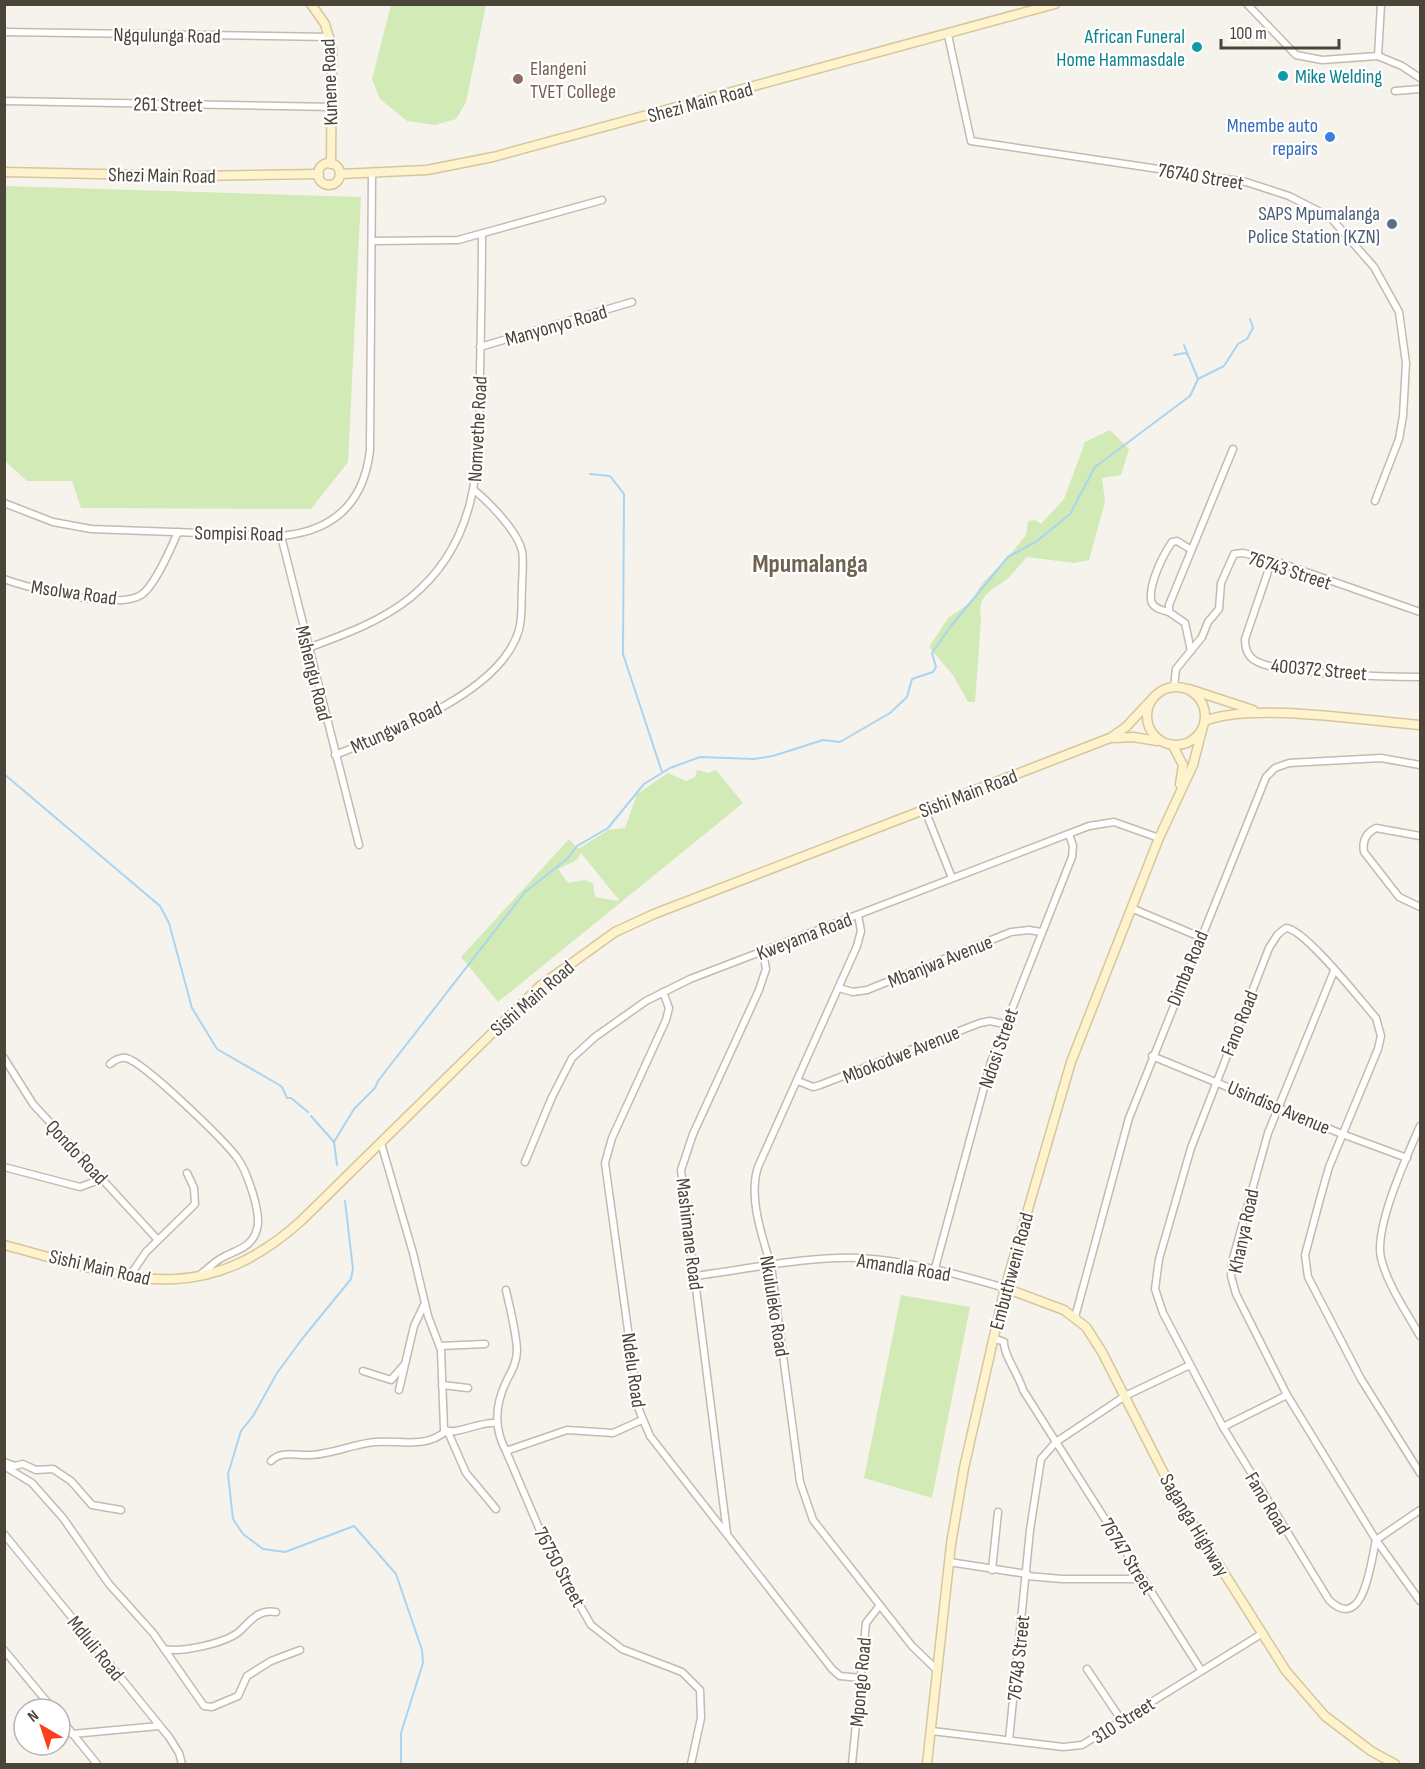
<svg xmlns="http://www.w3.org/2000/svg" width="1425" height="1769" viewBox="0 0 1425 1769" font-family="'Sofia Sans Condensed',sans-serif">
<rect width="100%" height="100%" fill="#f6f3ec"/>
<g fill="#d2eab5" fill-rule="evenodd">
<polygon points="391,5 486,5 466,102 456,119 435,125 407,121 380,99 372,79"/>
<polygon points="5,186 361,197 348,462 311,509 81,508 72,481 27,481 5,461"/>
<path d="M1110,430L1129,449L1121,475L1102,478L1105,502L1089,560L1074,563L1027,557C1020,564 1014,573 1007,579C990,592 977,594 981,620L975,702H968L953,675L929,647L948,618L970,603L982,584L1014,550L1026,535L1028,521L1035,520L1041,524L1064,499L1085,442Z"/>
<path d="M697,770L709,773L716,770L743,803L498,1002L461,957L569,839L578,849L608,830L625,828L637,794L668,773L686,781L695,777ZM581,853L619,900V901L595,897L593,883L584,880L568,883L558,869L577,860Z"/>
<polygon points="901,1295 970,1307 932,1498 864,1478"/>
</g>
<g fill="none" stroke-linecap="round" stroke-linejoin="round">
<g stroke="#a9d4f2" stroke-width="2">
<polyline points="1184,345 1188,355"/>
<polyline points="1174,355 1185,353 1188,355 1198,379"/>
<polyline points="590,474 610,476 624,494 623,654 662,772"/>
<polyline points="4,774 160,906 169,923 192,1008 217,1049 276,1083 282,1087 287,1098 291,1098 308,1112"/>
<polyline points="311,1116 334,1142 337,1165"/>
<polyline points="334,1142 354,1109 375,1088 378,1081 525,892 567,859 577,846 608,828 644,784 670,768 700,757 754,759 773,756 823,740 840,742 890,713 907,697 912,679 933,672 936,667 932,653 951,626 1008,557 1037,541 1070,514 1095,467 1190,396 1198,379 1224,366 1238,344 1247,339 1253,328 1250,319"/>
<polyline points="345,1201 353,1269 351,1279 302,1339 277,1373 253,1416 241,1431 228,1474 233,1519 243,1534 263,1549 285,1552 354,1526 396,1574 422,1650 423,1663 401,1733 401,1764"/>
</g>
<g stroke="#c2bbae" stroke-width="9">
<g id="street">
<polyline points="1247,4 1296,55 1322,60 1378,56 1402,66 1420,78"/>
<polyline points="4,32 330,37"/>
<polyline points="948,35 971,141 1246,182 1289,196 1330,217 1374,267 1399,312 1406,363 1403,416 1399,439 1375,501"/>
<polyline points="1378,56 1381,4"/>
<polyline points="1395,91 1420,89"/>
<polyline points="4,101 332,107"/>
<polyline points="374,241 458,240 602,200"/>
<polyline points="480,347 632,302"/>
<path d="M4,503L53,522L91,529L281,536C334,531 364,503 370,450L372,174"/>
<polyline points="281,536 359,845"/>
<path d="M1272,560L1245,639C1245,649 1248,658 1258,662C1280,674 1390,677 1420,677"/>
<path d="M4,579C30,589 118,610 141,595C155,586 171,548 178,532"/>
<path d="M1169,612C1162,610 1152,608 1151,600C1149,583 1163,555 1172,542L1177,541L1190,549"/>
<path d="M308,648C343,635 380,622 410,598C483,539 479,456 480,371C481,326 482,280 482,234"/>
<polyline points="1191,651 1185,623 1169,612 1169,605 1233,449"/>
<polyline points="1174,687 1176,669 1202,637 1208,622 1219,609 1221,583 1234,554 1243,553 1272,560 1420,612"/>
<path d="M335,755C390,733 492,696 516,638C523,623 521,604 522,588C522,576 524,562 522,551C518,532 489,502 474,490"/>
<polyline points="925,810 952,878"/>
<path d="M1420,836L1376,828C1366,833 1362,841 1364,852L1399,897L1420,907"/>
<polyline points="1131,908 1200,937"/>
<path d="M858,915L861,931L857,946L758,1167C748,1197 762,1236 771,1266L800,1482L813,1520L912,1646L938,1671"/>
<polyline points="1334,971 1268,1133 1232,1262 1231,1276 1236,1294 1287,1395 1376,1540 1420,1601"/>
<polyline points="839,988 853,992 867,990 1011,932 1029,930 1041,932"/>
<polyline points="663,992 669,1008 666,1020 612,1138 605,1163 639,1410 650,1436 832,1669 840,1676 861,1678"/>
<polyline points="1152,1056 1342,1134 1407,1158"/>
<polyline points="4,1058 33,1104 158,1240"/>
<path d="M110,1064C115,1060 120,1057 126,1058C144,1062 226,1142 238,1159C247,1172 262,1214 257,1229C252,1249 234,1250 220,1259C213,1263 208,1269 202,1273"/>
<polyline points="798,1081 813,1087 820,1085 980,1023 990,1021 1004,1024"/>
<path d="M1420,1126C1407,1156 1374,1227 1381,1258C1387,1284 1407,1313 1420,1336"/>
<path d="M381,1143L413,1253L428,1316L441,1350L444,1429C453,1437 480,1421 496,1423"/>
<polyline points="525,1162 552,1097 572,1058 595,1037 646,1001 690,979 1089,826 1114,822 1159,838"/>
<polyline points="4,1167 80,1187 102,1179"/>
<polyline points="935,1268 991,1062 1072,857 1073,846 1069,834"/>
<path d="M695,1276C749,1269 806,1256 860,1258C910,1261 957,1274 1005,1288"/>
<polyline points="129,1277 146,1252 195,1204 194,1188 187,1173"/>
<polyline points="1075,1317 1129,1118 1266,777 1275,768 1289,763 1381,758 1420,765"/>
<path d="M993,1338L1004,1342C1003,1354 1019,1375 1023,1390L1201,1670"/>
<polyline points="440,1346 485,1344"/>
<polyline points="363,1371 391,1380 404,1365"/>
<polyline points="442,1385 468,1388"/>
<polyline points="399,1390 414,1326 424,1305"/>
<polyline points="642,1420 613,1433 567,1430 506,1451 548,1549 591,1625 622,1649 682,1672 700,1690 701,1718 691,1764"/>
<polyline points="1223,1427 1287,1395"/>
<polyline points="448,1432 466,1473 496,1509"/>
<path d="M506,1451C493,1427 495,1404 507,1380C512,1370 517,1362 517,1350C516,1330 510,1309 506,1290"/>
<path d="M271,1461C281,1450 297,1456 311,1455C333,1454 353,1444 375,1442C400,1440 425,1449 446,1431"/>
<polyline points="4,1462 15,1466 23,1464 36,1470 53,1469 71,1481 92,1505 121,1510"/>
<polyline points="4,1466 32,1483 63,1518 109,1584 153,1633 204,1706 212,1707 238,1696 247,1676 271,1661 300,1650"/>
<polyline points="727,1533 681,1170 693,1134 759,990 766,969 763,952"/>
<polyline points="4,1534 169,1737 179,1753 182,1764"/>
<path d="M1376,1540C1371,1561 1364,1634 1329,1600L1223,1427L1163,1313L1155,1289L1159,1259L1191,1148L1269,948L1278,934L1286,928C1305,929 1361,1001 1376,1018L1381,1036L1378,1049L1329,1167L1320,1199L1305,1255L1308,1277L1361,1379L1420,1473"/>
<polyline points="1376,1540 1420,1510"/>
<polyline points="949,1562 1027,1574"/>
<polyline points="992,1570 998,1512"/>
<polyline points="1027,1576 1062,1579 1143,1579"/>
<path d="M164,1649C181,1653 228,1643 241,1630C251,1620 259,1609 276,1612"/>
<polyline points="4,1650 53,1709"/>
<polyline points="1087,1669 1122,1721"/>
<polyline points="60,1718 97,1764"/>
<polyline points="932,1731 1063,1747 1082,1745 1263,1633"/>
<polyline points="72,1734 159,1726"/>
<polyline points="1009,1740 1030,1530 1041,1459 1056,1442 1125,1396 1190,1365"/>
<polyline points="852,1764 866,1623 880,1605"/>
</g>
</g>
<g stroke="#d6c79b" stroke-width="11">
<g id="secondary">
<polyline points="311,4 325,24 332,48 331,164"/>
<circle cx="329" cy="174" r="11"/>
<polyline points="4,172 193,176 319,174"/>
<polyline points="340,174 427,170 493,157 1055,4"/>
<circle cx="1176" cy="716" r="29"/>
<polyline points="1189,689 1253,710"/>
<path d="M1205,721C1250,702 1368,721 1420,725"/>
<polyline points="1114,738 1133,737 1157,741"/>
<polyline points="1173,746 1183,765 1180,784"/>
<path d="M4,1245C123,1276 198,1313 301,1221L540,986L615,932L654,914L1110,738L1126,727L1154,697"/>
<polyline points="1005,1288 1064,1310 1086,1327 1102,1352 1176,1497 1286,1671 1325,1716 1371,1751 1395,1764"/>
<polyline points="927,1764 951,1544 964,1468 1005,1288 1071,1062 1159,838 1193,765 1202,730"/>
</g>
</g>
<use href="#street" stroke="#fff" stroke-width="6"/>
<use href="#secondary" stroke="#fff3cd" stroke-width="8"/>
</g>
<g fill="#0f9aa8" stroke="#fff" stroke-width="2">
<circle cx="1197" cy="47" r="6"/>
<circle cx="1283" cy="76" r="6"/>
</g>
<circle fill="#8d6e63" stroke="#fff" stroke-width="2" cx="518" cy="79" r="6"/>
<circle fill="#3f7fe0" stroke="#fff" stroke-width="2" cx="1330" cy="137" r="6"/>
<circle fill="#5c6f8a" stroke="#fff" stroke-width="2" cx="1392" cy="224" r="6"/>
<g text-anchor="middle" stroke-width="4.5" stroke-linejoin="round" paint-order="stroke">
<g font-size="20" fill="#4b4439" stroke="#fff">
<text transform="translate(167 35) rotate(1)" y="7">Ngqulunga Road</text>
<text transform="translate(329 82) rotate(-92)" y="7">Kunene Road</text>
<text transform="translate(700 102) rotate(-15)" y="7">Shezi Main Road</text>
<text transform="translate(168 104) rotate(1)" y="7">261 Street</text>
<text transform="translate(162 175) rotate(1)" y="7">Shezi Main Road</text>
<text transform="translate(1201 176) rotate(9)" y="7">76740 Street</text>
<text transform="translate(556 325) rotate(-16)" y="7">Manyonyo Road</text>
<text transform="translate(477 429) rotate(-87)" y="7">Nomvethe Road</text>
<text transform="translate(239 533) rotate(1)" y="7">Sompisi Road</text>
<text transform="translate(1290 570) rotate(18)" y="7">76743 Street</text>
<text transform="translate(74 592) rotate(8)" y="7">Msolwa Road</text>
<text transform="translate(1319 669) rotate(5)" y="7">400372 Street</text>
<text transform="translate(314 673) rotate(76)" y="7">Mshengu Road</text>
<text transform="translate(396 727) rotate(-25)" y="7">Mtungwa Road</text>
<text transform="translate(968 793) rotate(-21)" y="7">Sishi Main Road</text>
<text transform="translate(804 936) rotate(-21)" y="7">Kweyama Road</text>
<text transform="translate(940 961) rotate(-22)" y="7">Mbanjwa Avenue</text>
<text transform="translate(1187 968) rotate(-68)" y="7">Dimba Road</text>
<text transform="translate(532 998) rotate(-41)" y="7">Sishi Main Road</text>
<text transform="translate(1239 1023) rotate(-68)" y="7">Fano Road</text>
<text transform="translate(998 1048) rotate(-71)" y="7">Ndosi Street</text>
<text transform="translate(901 1054) rotate(-22)" y="7">Mbokodwe Avenue</text>
<text transform="translate(1279 1107) rotate(23)" y="7">Usindiso Avenue</text>
<text transform="translate(77 1152) rotate(47)" y="7">Qondo Road</text>
<text transform="translate(1243 1231) rotate(-78)" y="7">Khanya Road</text>
<text transform="translate(690 1234) rotate(83)" y="7">Mashimane Road</text>
<text transform="translate(100 1267) rotate(13)" y="7">Sishi Main Road</text>
<text transform="translate(904 1267) rotate(9)" y="7">Amandla Road</text>
<text transform="translate(1011 1271) rotate(-75)" y="7">Embuthweni Road</text>
<text transform="translate(775 1306) rotate(81)" y="7">Nkululeko Road</text>
<text transform="translate(634 1370) rotate(82)" y="7">Ndelu Road</text>
<text transform="translate(1268 1503) rotate(59)" y="7">Fano Road</text>
<text transform="translate(1195 1525) rotate(59)" y="7">Saganga Highway</text>
<text transform="translate(1128 1556) rotate(58)" y="7">76747 Street</text>
<text transform="translate(560 1567) rotate(62)" y="7">76750 Street</text>
<text transform="translate(96 1648) rotate(51)" y="7">Mdluli Road</text>
<text transform="translate(1018 1658) rotate(-84)" y="7">76748 Street</text>
<text transform="translate(860 1682) rotate(-85)" y="7">Mpongo Road</text>
<text transform="translate(1123 1720) rotate(-32)" y="7">310 Street</text>
</g>
<g font-size="20" fill="#0d838f" stroke="#fff" text-anchor="end">
<text x="1185" y="43">African Funeral<tspan x="1185" dy="23">Home Hammasdale</tspan></text>
<text x="1295" y="83" text-anchor="start">Mike Welding</text>
</g>
<g font-size="20" fill="#785e54" stroke="#fff" text-anchor="start">
<text x="530" y="75">Elangeni<tspan x="530" dy="23">TVET College</tspan></text>
</g>
<g font-size="20" fill="#366cbe" stroke="#fff" text-anchor="end">
<text x="1318" y="132">Mnembe auto<tspan x="1318" dy="23">repairs</tspan></text>
</g>
<g font-size="20" fill="#4e5e75" stroke="#fff" text-anchor="end">
<text x="1380" y="220">SAPS Mpumalanga<tspan x="1380" dy="23">Police Station (KZN)</tspan></text>
</g>
<g font-size="26" font-weight="bold" fill="#6e6250" stroke="#fff">
<text x="810" y="572">Mpumalanga</text>
</g>
</g>
<rect width="1425" height="1769" fill="none" stroke="#4b4439" stroke-width="12"/>
<g transform="translate(42 1727) rotate(321)"><circle r="28" fill="#ffffff" stroke="#b7b4b0" stroke-width="1.5"/>
<path d="M0-4.5L10 22L0 15L-10 22Z" fill="#fc3f1d"/>
<text y="-9" font-size="16" font-weight="bold" text-anchor="middle" fill="#4b4439">N</text>
</g>
<path d="M1221 39v9h118v-9" fill="none" stroke="#4b4439" stroke-width="3"/>
<text x="1230" y="39" font-size="18" fill="#4b4439" stroke="#ffffff" stroke-width="4.5" paint-order="stroke">100 m</text>
</svg>
